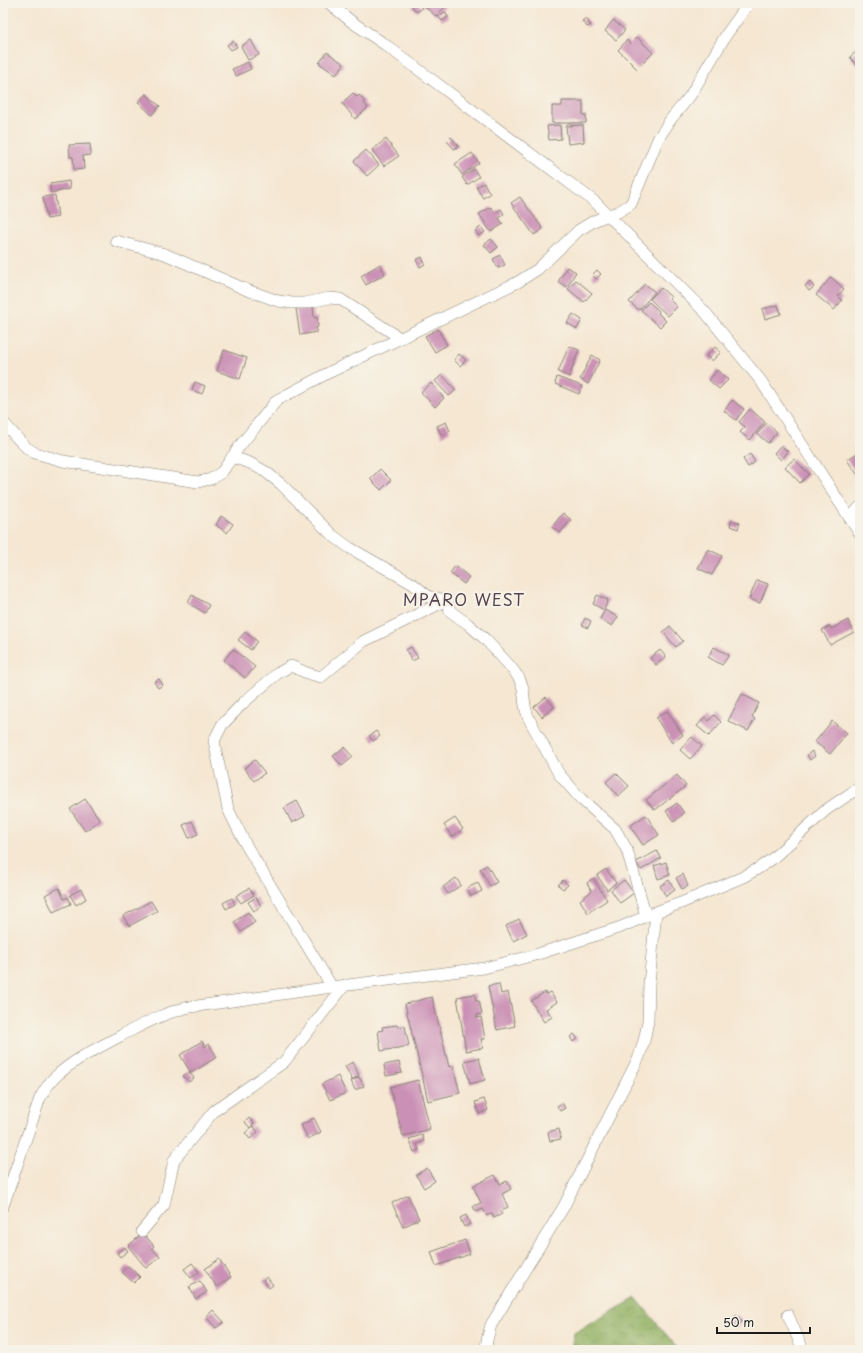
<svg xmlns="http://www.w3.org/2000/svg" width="863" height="1353" viewBox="0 0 863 1353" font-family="'Playpen Sans',sans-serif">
<defs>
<pattern id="forest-crowns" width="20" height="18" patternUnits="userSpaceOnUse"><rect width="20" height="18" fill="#91b062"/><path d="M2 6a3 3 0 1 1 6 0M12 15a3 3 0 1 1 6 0" fill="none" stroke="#768e50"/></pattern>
</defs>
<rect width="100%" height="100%" fill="#f7f3e8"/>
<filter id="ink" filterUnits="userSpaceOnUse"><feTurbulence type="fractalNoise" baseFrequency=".025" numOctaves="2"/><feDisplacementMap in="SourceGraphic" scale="8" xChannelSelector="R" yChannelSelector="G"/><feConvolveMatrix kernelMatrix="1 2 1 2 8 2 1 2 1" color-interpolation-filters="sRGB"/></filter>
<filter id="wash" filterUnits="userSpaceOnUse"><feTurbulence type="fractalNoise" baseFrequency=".012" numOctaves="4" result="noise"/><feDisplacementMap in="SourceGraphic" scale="16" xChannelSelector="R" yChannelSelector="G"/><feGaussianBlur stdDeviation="0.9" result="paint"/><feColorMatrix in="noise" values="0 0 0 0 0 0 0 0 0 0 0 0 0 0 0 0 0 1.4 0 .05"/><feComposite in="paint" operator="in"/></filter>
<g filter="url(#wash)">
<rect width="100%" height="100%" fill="#f5e7d2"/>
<polygon fill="url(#forest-crowns)" stroke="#56663f" points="636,1298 679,1350 571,1350 574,1333"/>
<g id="blocks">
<g fill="#cb90b5">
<polygon points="417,3 422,8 417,12 412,7"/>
<polygon points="421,3 440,3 445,7 436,16"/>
<polygon points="445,12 448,17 442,21 438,16"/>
<polygon points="586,18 591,25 587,27 582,21"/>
<polygon points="613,20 625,30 616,40 605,31"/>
<polygon points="637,37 653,53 637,69 618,50 627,40 630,44"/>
<polygon points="251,40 259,55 248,60 241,46"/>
<polygon points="233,41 237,47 231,50 227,45"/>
<polygon points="858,50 860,51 860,66 858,67 850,57"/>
<polygon points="327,52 344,64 336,75 319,63"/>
<polygon points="248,62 251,69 236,76 232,69"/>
<polygon points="353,93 357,97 359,95 365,102 364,103 368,108 355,119 342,103"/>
<polygon points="146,94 160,106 152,115 138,102"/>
<polygon points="562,101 583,101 583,115 586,115 586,123 552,123 552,106 562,106"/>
<polygon points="560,125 561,139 549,140 547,126"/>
<polygon points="583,125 584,142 568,144 566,126"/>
<polygon points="451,137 459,146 454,149 447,141"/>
<polygon points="386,139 399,156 384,166 372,150"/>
<polygon points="90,144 91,155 83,156 84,169 74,170 73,157 70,157 69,145"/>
<polygon points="366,150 379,165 367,176 354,161"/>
<polygon points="472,153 479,163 462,175 455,164"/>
<polygon points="474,169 479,177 467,185 462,177"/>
<polygon points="69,181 70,189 51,193 50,184"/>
<polygon points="484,183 490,194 483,198 476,187"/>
<polygon points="55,195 58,217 47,219 43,197"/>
<polygon points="520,197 543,229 534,235 511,203"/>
<polygon points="491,207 495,213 501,209 504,214 499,218 503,224 491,232 479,214"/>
<polygon points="481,227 485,232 479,236 475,231"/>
<polygon points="491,239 498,247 491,253 484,245"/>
<polygon points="500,255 505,265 498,268 493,259"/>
<polygon points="422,257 425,264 420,267 416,260"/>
<polygon points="380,264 385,274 366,285 361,276"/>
<polygon points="567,267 576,272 567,287 558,282"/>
<polygon points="597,270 601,274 596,279 592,275"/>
<polygon points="831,277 844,289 838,296 842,300 834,310 816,295"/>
<polygon points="576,280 592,293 584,302 568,289"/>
<polygon points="810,282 814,287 809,291 805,286"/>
<polygon points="645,284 655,292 639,310 629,302"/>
<polygon points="661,288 671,297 669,299 677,307 668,316 650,299"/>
<polygon points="649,302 659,311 658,313 666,321 660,327 641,310"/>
<polygon points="778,305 781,314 765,319 762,309"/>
<polygon points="313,307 314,318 317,317 318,327 316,328 317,332 300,335 296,309"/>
<polygon points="573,314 582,320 577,329 567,323"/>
<polygon points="438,329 447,345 435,352 425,336"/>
<polygon points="569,346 579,350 569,377 558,372"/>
<polygon points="715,347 721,352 712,361 706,356"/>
<polygon points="224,350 247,358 240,379 217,371"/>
<polygon points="459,354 466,360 460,366 454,360"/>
<polygon points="592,355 600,360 588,384 580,379"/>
<polygon points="717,370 728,380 719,389 709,380"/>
<polygon points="442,375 456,390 449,396 435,381"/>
<polygon points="557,377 582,386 579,394 555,384"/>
<polygon points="195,382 205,386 202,394 192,390"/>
<polygon points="431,383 444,398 435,407 421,392"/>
<polygon points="732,400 744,409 736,420 724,411"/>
<polygon points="750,409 765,422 750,440 740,432 745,427 739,422"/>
<polygon points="446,422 450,431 442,436 437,426"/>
<polygon points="767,423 777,432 768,443 757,434"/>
<polygon points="781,445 788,452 781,460 774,453"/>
<polygon points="860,451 860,478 847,460"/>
<polygon points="750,454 755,462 748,467 743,459"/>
<polygon points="794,459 809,474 800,483 785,467"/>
<polygon points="380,469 391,480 381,490 370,479"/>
<polygon points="563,513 571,520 560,533 552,527"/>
<polygon points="221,516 233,524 227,533 216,525"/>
<polygon points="732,520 740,523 738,529 730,526"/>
<polygon points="708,549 722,556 712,575 698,568"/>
<polygon points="455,566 469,577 464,584 450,573"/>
<polygon points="757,580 768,584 760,603 749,599"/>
<polygon points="192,595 209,605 205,613 188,603"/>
<polygon points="597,595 608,600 604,610 593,604"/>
<polygon points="605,610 618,617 612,626 600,619"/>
<polygon points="585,618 591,621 588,628 582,625"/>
<polygon points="848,620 854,632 830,645 822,630 830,626 831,629"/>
<polygon points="670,626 683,641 676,647 663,632"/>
<polygon points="245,632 257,641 251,650 238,640"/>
<polygon points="411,647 418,658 412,661 406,650"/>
<polygon points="714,647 729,655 722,665 708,657"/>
<polygon points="233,649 255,667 245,678 224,660"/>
<polygon points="660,650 666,657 656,665 650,658"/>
<polygon points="159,679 163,685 158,688 154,682"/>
<polygon points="742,694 759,703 752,717 755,719 748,731 728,721"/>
<polygon points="546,697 554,707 542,717 534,707"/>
<polygon points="667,711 683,735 672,743 656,718"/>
<polygon points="714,715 721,722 709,736 697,726 705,717 709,721"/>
<polygon points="832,721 847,733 830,754 815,742"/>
<polygon points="376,731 380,736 373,741 369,736"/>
<polygon points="692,737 702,746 690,759 680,750"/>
<polygon points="344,747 353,757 342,766 333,756"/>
<polygon points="812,751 815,756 810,760 807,755"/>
<polygon points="255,760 265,773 254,781 244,768"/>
<polygon points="616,773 629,786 618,796 606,782"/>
<polygon points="677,775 686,786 655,810 646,800"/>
<polygon points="85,799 100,820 85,831 70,809"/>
<polygon points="297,801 305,816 292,823 284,808"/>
<polygon points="677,803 684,813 674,822 666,811"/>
<polygon points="646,815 659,835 643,845 630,826"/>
<polygon points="455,818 463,829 452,837 444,825"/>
<polygon points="192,821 198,834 189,838 183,825"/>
<polygon points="657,851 661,858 641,870 636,862"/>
<polygon points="666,862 670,875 658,879 654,866"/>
<polygon points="487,865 497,882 490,886 480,869"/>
<polygon points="606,869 616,883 607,890 597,875"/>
<polygon points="683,874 688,886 682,889 676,878"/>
<polygon points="456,878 461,885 448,894 443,887"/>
<polygon points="593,878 607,900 588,913 580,900 592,891 587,883"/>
<polygon points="563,880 568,885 563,889 558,885"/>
<polygon points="624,880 634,893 620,903 611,890"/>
<polygon points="669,880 675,890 666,896 660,886"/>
<polygon points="478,883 482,891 471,896 467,888"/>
<polygon points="59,888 64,899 68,897 71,904 53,912 45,895"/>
<polygon points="249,888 254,895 241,903 236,896"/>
<polygon points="81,889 86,899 76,905 70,895"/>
<polygon points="256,897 261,906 254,911 248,902"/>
<polygon points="232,898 235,904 226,909 223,903"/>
<polygon points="151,901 157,911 129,926 123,916"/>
<polygon points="248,912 255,922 241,932 234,922"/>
<polygon points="519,919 527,934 513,941 506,926"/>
<polygon points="499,984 501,994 508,992 515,1026 497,1030 488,986"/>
<polygon points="545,992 546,994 550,992 557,1002 546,1009 552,1017 544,1022 531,1001"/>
<polygon points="475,994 476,1001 479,1001 482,1014 477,1015 477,1018 481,1017 485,1039 481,1039 483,1048 466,1051 457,997"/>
<polygon points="432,997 449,1067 453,1066 460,1093 428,1101 405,1004"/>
<polygon points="397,1025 398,1027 405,1026 409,1046 381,1051 378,1031 383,1030 382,1027"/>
<polygon points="574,1034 578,1039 573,1042 570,1037"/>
<polygon points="202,1041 205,1047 209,1044 217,1057 191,1073 180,1055"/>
<polygon points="479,1058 485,1080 470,1084 464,1061"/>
<polygon points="353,1062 359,1076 352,1080 345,1066"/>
<polygon points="399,1062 402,1073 386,1076 384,1065"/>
<polygon points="189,1072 194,1078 189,1082 183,1076"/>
<polygon points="338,1076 346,1093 330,1100 322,1084"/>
<polygon points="359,1077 364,1086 355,1090 351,1081"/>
<polygon points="418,1080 430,1129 403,1136 390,1087"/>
<polygon points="484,1099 488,1110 479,1114 475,1102"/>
<polygon points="562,1103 565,1108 560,1111 557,1106"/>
<polygon points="249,1118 254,1123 250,1128 245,1122"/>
<polygon points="314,1118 321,1132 308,1139 301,1125"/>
<polygon points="253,1126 258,1132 250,1139 245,1133"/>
<polygon points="559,1129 561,1139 550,1141 548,1132"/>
<polygon points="422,1135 424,1141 417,1144 419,1150 414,1152 409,1139"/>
<polygon points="427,1168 435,1181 424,1188 416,1175"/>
<polygon points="495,1175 500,1184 507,1181 511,1189 502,1194 508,1207 500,1211 502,1214 494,1218 492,1213 487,1216 483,1209 476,1212 473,1206 481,1203 473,1186"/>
<polygon points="408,1195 419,1219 403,1227 392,1203"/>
<polygon points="466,1215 470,1224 464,1227 460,1218"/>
<polygon points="143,1233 154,1246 152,1248 160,1257 146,1268 128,1246"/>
<polygon points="465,1240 470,1254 436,1266 431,1252"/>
<polygon points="125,1247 128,1251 120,1257 117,1253"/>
<polygon points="219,1259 231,1277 217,1287 205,1269"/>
<polygon points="192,1263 199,1272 191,1278 184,1269"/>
<polygon points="128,1266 140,1277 134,1283 122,1272"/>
<polygon points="267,1277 273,1285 269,1288 263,1280"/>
<polygon points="200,1281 207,1292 196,1299 189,1287"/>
<polygon points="213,1310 224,1322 216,1328 206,1317"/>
<polygon points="736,1315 742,1321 736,1328 730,1322"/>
</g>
</g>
</g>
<g filter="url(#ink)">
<use href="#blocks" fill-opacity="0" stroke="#888277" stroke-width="1"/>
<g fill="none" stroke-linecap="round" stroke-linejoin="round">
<g stroke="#888277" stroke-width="12">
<g id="minor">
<polyline points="329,3 352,22 387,46 595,202 705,312 761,381 860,534"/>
<polyline points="116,241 165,254 247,290 278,301 292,303 305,303 329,298 340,299 400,338"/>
<polyline points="3,422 19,440 27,448 35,453 63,461 198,482 211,479 222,472 239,447 277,400 330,372 518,282 538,269 579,230 594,221 608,215 618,212 631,204 658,139 671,119 690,96 726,35 749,3"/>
<polyline points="232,457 250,463 266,472 281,484 332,535 350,548 413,584 429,597 447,600 450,611 468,624 485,639 510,666 519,678 523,688 525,706 528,717 559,774 581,799 615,829 627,850 646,916"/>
<polyline points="850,518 860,507"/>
<polyline points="332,987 246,845 228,809 214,741 222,725 243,703 278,673 291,666 307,673 321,677 364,641 447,600"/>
<path d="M3,1206L40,1098C44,1091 48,1084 54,1078C74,1059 98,1048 122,1035C144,1024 165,1012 190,1007L332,987L484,968L535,955L621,927L656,912L681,903L743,877L759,868L772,859L826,810L860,787"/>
<polyline points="142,1231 164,1205 174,1160 214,1111 284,1062 345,985"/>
<polyline points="788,1315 803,1350"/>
<polyline points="486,1350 487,1340 491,1325 563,1208 639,1057 644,1041 648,1021 649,984 656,912"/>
</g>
</g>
<use href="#minor" stroke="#fff" stroke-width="11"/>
</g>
</g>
<g text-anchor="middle" stroke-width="4" stroke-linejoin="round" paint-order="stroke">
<g font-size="16" letter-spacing="1" fill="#594552" stroke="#f7f3e8">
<text x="464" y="606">MPARO WEST</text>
</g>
</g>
<rect width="863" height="1353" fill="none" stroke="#f7f3e8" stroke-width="16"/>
<path d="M717 1327v6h93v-6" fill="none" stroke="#1c1c1c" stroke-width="2"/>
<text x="723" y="1327" font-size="12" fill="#1c1c1c" stroke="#f7f3e8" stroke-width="3" paint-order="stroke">50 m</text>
</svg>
